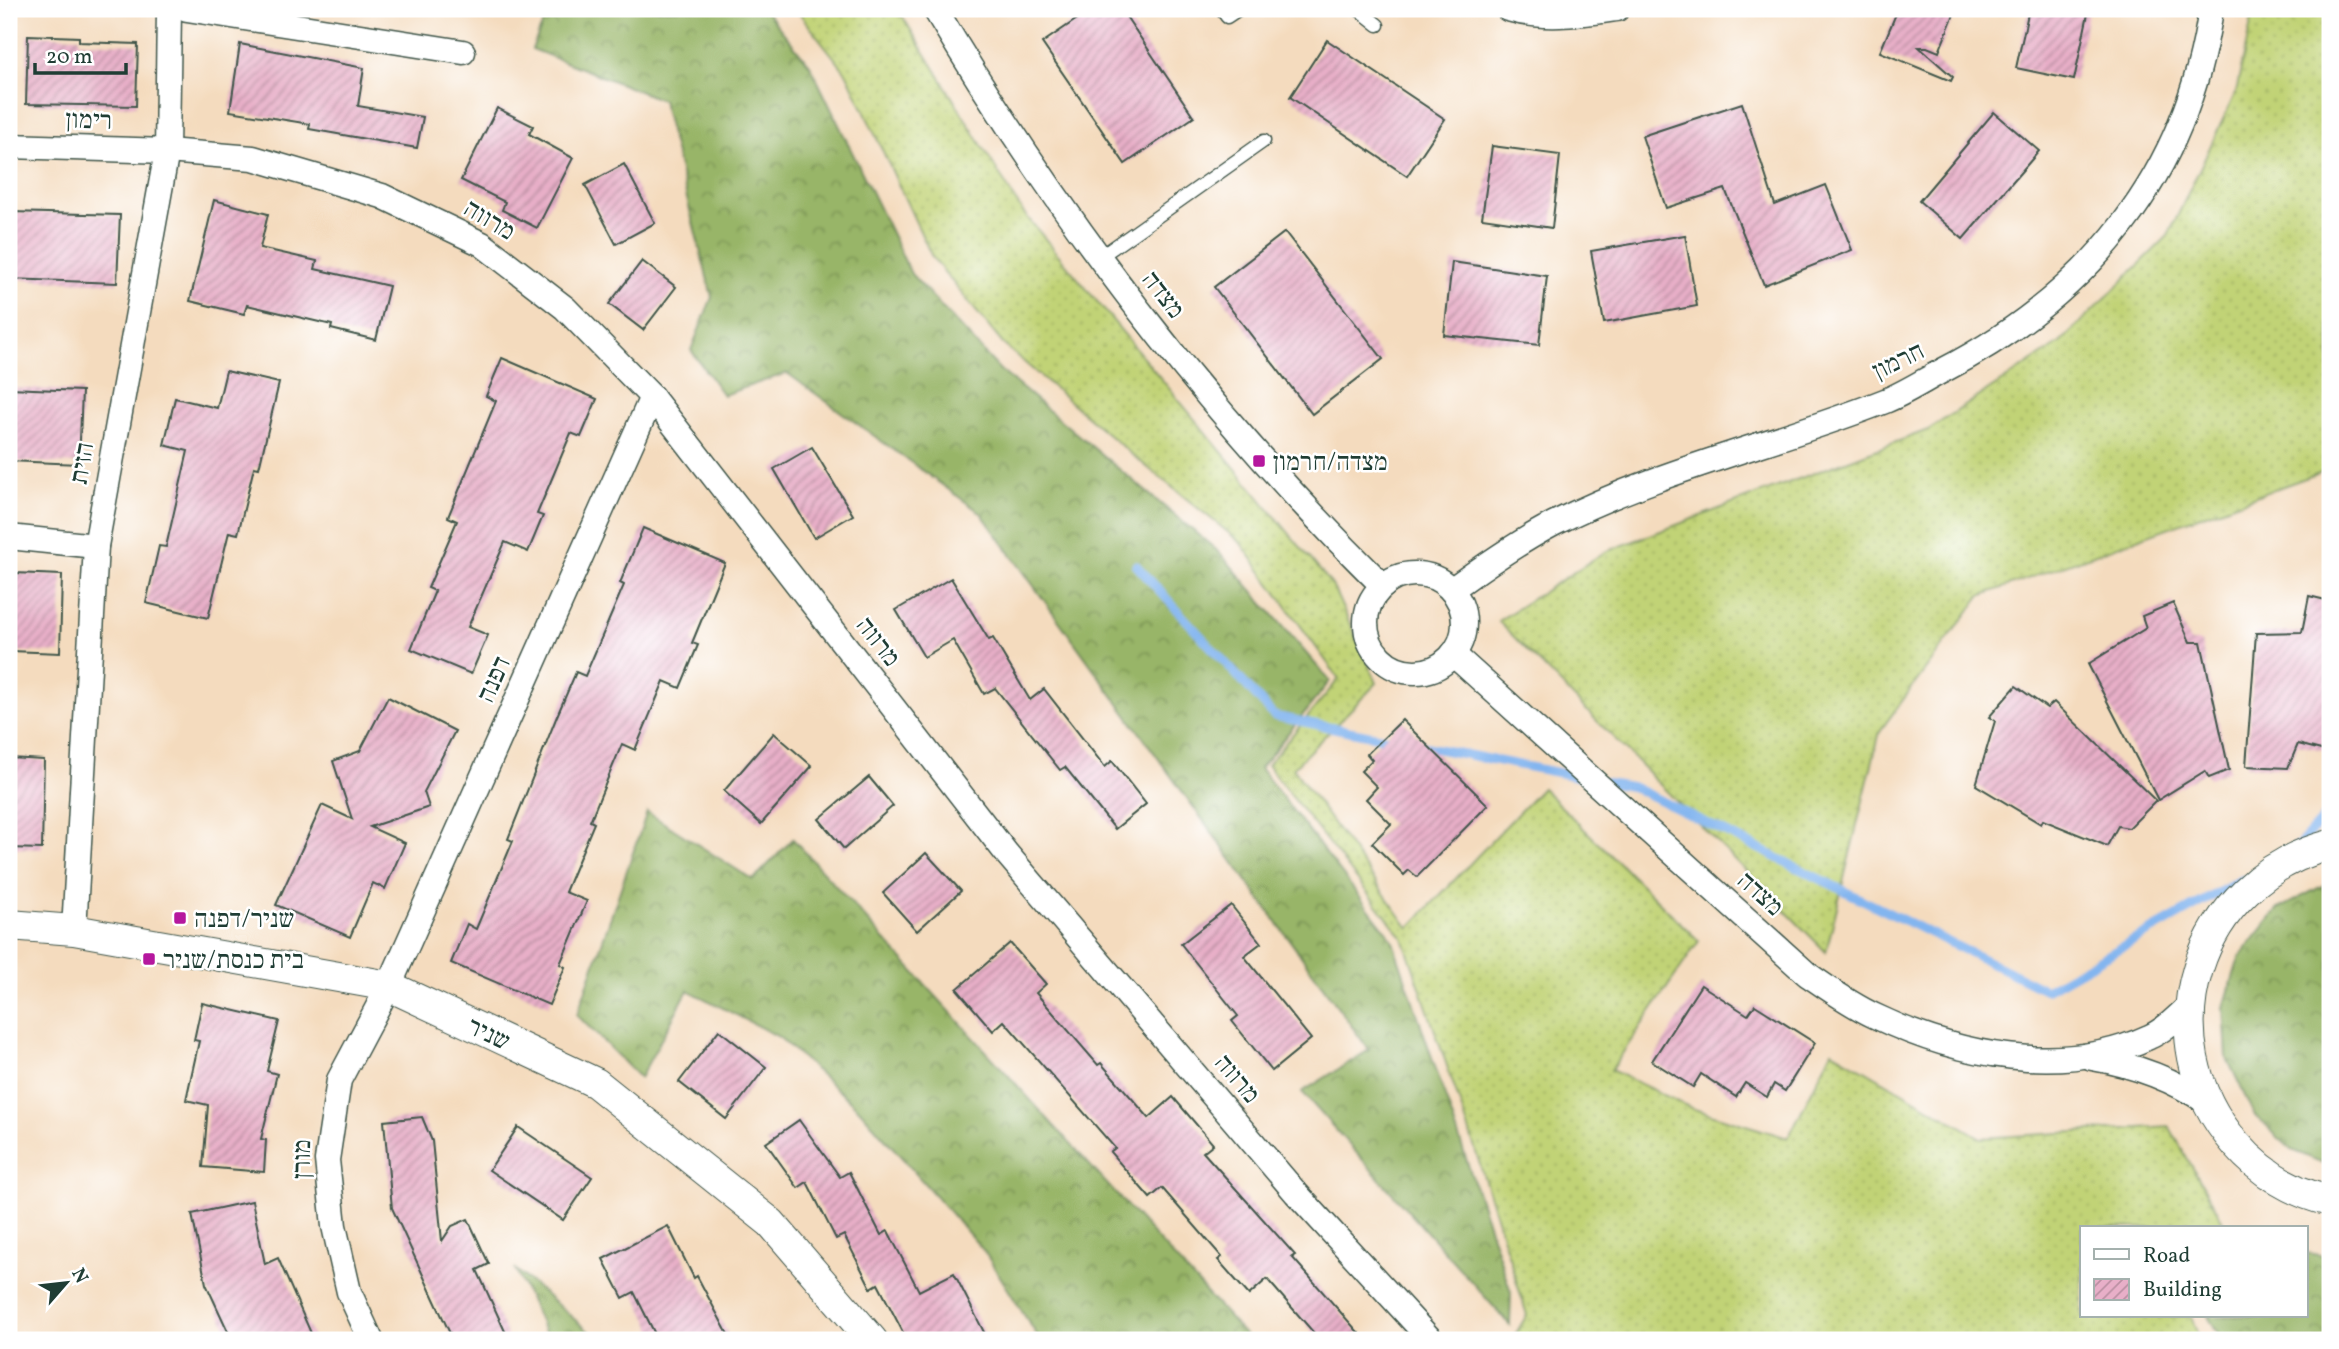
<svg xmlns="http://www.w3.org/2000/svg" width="2339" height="1349" viewBox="0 0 2339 1349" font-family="Vollkorn,'Frank Ruhl Libre',serif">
<defs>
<pattern id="grass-dots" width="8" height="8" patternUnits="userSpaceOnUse" patternTransform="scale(1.75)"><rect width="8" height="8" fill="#c1d376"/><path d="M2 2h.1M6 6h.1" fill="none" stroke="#a5b667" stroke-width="1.8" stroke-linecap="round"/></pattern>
<pattern id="forest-crowns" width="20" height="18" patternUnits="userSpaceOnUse" patternTransform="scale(1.75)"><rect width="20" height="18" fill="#98b567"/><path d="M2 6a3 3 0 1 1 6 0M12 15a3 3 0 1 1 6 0" fill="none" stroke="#7b9456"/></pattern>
<pattern id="building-hatch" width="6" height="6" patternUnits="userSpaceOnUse" patternTransform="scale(1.75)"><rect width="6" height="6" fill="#e8afc8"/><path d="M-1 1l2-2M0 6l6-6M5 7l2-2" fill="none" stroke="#bb90a3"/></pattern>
</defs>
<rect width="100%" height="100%" fill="#fff"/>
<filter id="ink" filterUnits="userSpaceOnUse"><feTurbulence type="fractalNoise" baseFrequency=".0143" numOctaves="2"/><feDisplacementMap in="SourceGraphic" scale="14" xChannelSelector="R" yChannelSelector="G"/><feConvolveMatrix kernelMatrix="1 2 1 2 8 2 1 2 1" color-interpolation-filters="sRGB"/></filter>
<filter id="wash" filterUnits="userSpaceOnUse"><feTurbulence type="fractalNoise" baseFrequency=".00686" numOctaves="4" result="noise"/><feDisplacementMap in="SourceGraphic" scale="28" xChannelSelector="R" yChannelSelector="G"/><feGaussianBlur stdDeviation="1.57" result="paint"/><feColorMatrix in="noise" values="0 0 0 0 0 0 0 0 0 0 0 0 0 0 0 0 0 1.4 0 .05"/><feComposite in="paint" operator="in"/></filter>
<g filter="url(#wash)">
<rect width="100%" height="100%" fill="#f4dbbe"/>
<g fill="url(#grass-dots)" stroke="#708855" stroke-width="2">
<polygon points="796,9 898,9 1022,211 1332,585 1377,683 1293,768 1409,928 1542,788 1699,941 1611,1070 1691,1108 1788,1138 1832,1051 1981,1138 2169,1126 2227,1228 2082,1228 2082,1316 2191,1316 2199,1338 2195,1340 1512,1340 1527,1315 1470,1133 1403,938 1267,765 1339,679 1240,542 1131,454 1003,344 932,257 847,74"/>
<polygon points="2254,9 2330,9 2330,469 1980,596 1880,731 1826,952 1498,621 1605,552 1928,430 2060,343 2168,236 2236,92"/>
</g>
<g fill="url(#forest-crowns)" stroke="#5c794e" stroke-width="2">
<polygon points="549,9 764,9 810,65 911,274 1000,370 1220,553 1330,681 1260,768 1392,939 1511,1292 1510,1325 1302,1092 1369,1050 981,513 787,373 723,395 691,350 712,297 662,100 532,49"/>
<polygon points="647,812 753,880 793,839 1249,1340 1040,1340 984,1251 860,1110 779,1037 688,990 640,1078 577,1015"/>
<polygon points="2330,884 2330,1166 2292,1150 2254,1115 2227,1058 2224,1007 2239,958 2278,909 2324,885"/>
<polygon points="2306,1253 2330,1256 2330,1340 2221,1340 2208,1316 2306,1316"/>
<polygon points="515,1269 599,1340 549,1340"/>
</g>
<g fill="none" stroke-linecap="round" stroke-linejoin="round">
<g stroke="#83b5ef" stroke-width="9">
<polyline points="1136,565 1274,716 1394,740"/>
<polyline points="1418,745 1580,777"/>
<polyline points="1604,782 1633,787 2046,990 2241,880"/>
<polyline points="2296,848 2330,811"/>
</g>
</g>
<g id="blocks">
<g fill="url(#building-hatch)">
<polygon points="1092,9 1121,9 1194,117 1125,164 1042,43"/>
<polygon points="1898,9 1956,9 1939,52 1927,47 1919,47 1953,77 1951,81 1880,52"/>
<polygon points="2029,9 2089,9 2074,80 2016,68"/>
<polygon points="28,35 79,37 79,42 138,44 136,106 26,104"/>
<polygon points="1327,40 1445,119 1407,176 1290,97"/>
<polygon points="240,44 364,68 358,106 423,117 417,148 309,129 310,124 230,111"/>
<polygon points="1742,103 1775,205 1826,185 1852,250 1764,285 1725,189 1666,208 1642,136"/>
<polygon points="497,108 533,126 529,134 573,158 537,228 502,210 505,202 461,180"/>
<polygon points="1994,112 2039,151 1963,239 1919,201"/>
<polygon points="1492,146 1560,155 1552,228 1482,218"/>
<polygon points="624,164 655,223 616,244 585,185"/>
<polygon points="214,200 268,214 260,248 317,261 315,269 389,286 376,340 331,329 332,325 247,305 244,314 190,301"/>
<polygon points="11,212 120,215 117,283 9,279"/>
<polygon points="1285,232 1383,359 1312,414 1214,287"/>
<polygon points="1685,235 1697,306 1604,323 1591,251"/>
<polygon points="642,261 676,287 643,330 609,304"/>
<polygon points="1452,262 1547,276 1539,345 1444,335"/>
<polygon points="502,358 597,399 581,437 571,433 537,514 543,516 528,552 505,542 468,627 488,635 471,674 411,649 435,591 428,588 457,521 448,517 496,401 486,396"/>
<polygon points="226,371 279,383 259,468 254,467 238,534 229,532 208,618 146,603 159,546 166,547 188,451 164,445 175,398 217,408"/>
<polygon points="9,388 82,391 79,464 9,461"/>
<polygon points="812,447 853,515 814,538 774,469"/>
<polygon points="643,528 725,563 692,643 698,645 680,688 664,681 635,750 622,744 590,821 594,823 565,892 587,901 560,964 565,967 549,1005 451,963 467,924 476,929 513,841 508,839 557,716 576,672 585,676 624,585 620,583"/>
<polygon points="14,573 62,575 60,653 11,651"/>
<polygon points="951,578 989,640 993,638 1030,700 1044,689 1105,767 1112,761 1146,804 1115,829 1065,767 1060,770 995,688 984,694 953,640 924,657 896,610"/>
<polygon points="2309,596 2330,601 2330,738 2325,751 2298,744 2288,768 2246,766 2256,633 2302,632"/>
<polygon points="2173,603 2190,642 2201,642 2229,770 2209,778 2205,771 2158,800 2088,664 2146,628 2142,616"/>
<polygon points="2016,686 2047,708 2054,702 2156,801 2129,828 2118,826 2107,846 2043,820 2041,824 1976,785 1995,721 1989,717"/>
<polygon points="388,697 455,731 424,792 429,807 370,827 405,843 385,889 373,883 350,937 276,905 322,805 352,819 333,761 360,751"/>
<polygon points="1402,720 1488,805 1417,877 1409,870 1404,875 1372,843 1391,824 1366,799 1377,787 1361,771 1372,760 1367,754"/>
<polygon points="774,733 812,766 761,824 724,791"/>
<polygon points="9,758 44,760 42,849 9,848"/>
<polygon points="869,777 893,806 844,849 819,819"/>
<polygon points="926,853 961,891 917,931 883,893"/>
<polygon points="1231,905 1261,943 1244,956 1311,1039 1272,1071 1232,1021 1238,1016 1181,944"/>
<polygon points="1010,943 1046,984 1036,993 1098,1065 1101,1063 1149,1118 1173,1097 1213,1144 1203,1152 1295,1255 1292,1257 1365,1340 1320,1340 1267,1279 1249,1295 1218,1260 1222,1257 1162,1188 1150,1198 1110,1152 1115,1148 1004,1021 993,1031 957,989"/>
<polygon points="1701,985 1748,1015 1755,1005 1815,1043 1785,1091 1774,1084 1767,1097 1745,1083 1736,1097 1701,1074 1693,1087 1652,1061"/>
<polygon points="202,1003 279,1021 267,1071 277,1074 261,1139 266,1140 264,1172 203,1167 208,1105 186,1100 199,1041 194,1040"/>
<polygon points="719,1030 766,1067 726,1119 679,1082"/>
<polygon points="422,1117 432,1141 442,1241 452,1226 468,1219 489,1264 477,1270 509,1340 453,1340 392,1208 384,1121"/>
<polygon points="799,1120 840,1177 849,1172 881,1235 888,1231 919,1291 954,1273 988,1340 907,1340 878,1284 871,1288 844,1235 836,1239 807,1182 798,1188 766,1143"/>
<polygon points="518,1127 592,1177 563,1220 489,1170"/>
<polygon points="252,1201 265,1264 278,1258 314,1340 232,1340 206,1284 192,1214"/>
<polygon points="668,1226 694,1278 697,1276 731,1340 658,1340 634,1292 623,1298 603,1259"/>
</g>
</g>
</g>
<g filter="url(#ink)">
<use href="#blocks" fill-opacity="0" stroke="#3f5549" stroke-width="2"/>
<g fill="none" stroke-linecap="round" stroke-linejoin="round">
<g stroke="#3f5549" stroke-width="15">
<g id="service">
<polyline points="1221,9 1227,17 1239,9"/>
<polyline points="1358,9 1378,25"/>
<polyline points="1100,257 1264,141"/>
</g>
</g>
<g stroke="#3f5549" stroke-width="27">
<g id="minor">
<polyline points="187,9 463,52"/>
<path d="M935,9C1060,219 1208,414 1383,586"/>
<path d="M1508,9C1544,20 1581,14 1617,9"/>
<polyline points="9,146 167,151 253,158 382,196 482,244 565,308 652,397 1007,854 1296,1193 1431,1340"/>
<polyline points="9,537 96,546"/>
<circle cx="1415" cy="623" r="49"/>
<path d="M1451,590C1484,566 1517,543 1553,524C1658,470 1776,444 1885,401C1905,393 1923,381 1942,371C2089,295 2187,176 2211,9"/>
<path d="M1453,654L1807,974C1829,989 1851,1005 1875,1016C1958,1056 2063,1077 2149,1037C2165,1030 2178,1016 2191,1004"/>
<polyline points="74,930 96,546 167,151 169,9"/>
<path d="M2092,1058C2134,1065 2173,1079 2208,1103"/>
<polyline points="371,1340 349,1292 334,1226 327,1160 339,1080 389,986 652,397"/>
</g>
</g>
<g stroke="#3f5549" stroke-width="32">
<g id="tertiary">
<path d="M2330,845C2196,879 2144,1039 2236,1144C2261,1173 2294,1193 2330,1201"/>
<polyline points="9,925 74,930 389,986 596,1083 771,1223 872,1340"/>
</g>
</g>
<use href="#service" stroke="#fff" stroke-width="12"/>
<use href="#minor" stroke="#fff" stroke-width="24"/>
<use href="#tertiary" stroke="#fff" stroke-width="30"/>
</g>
</g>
<g fill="#b5179e" stroke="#fff" stroke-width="2.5">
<rect x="1252" y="454" width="14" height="14" rx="3.5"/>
<rect x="173" y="911" width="14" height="14" rx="3.5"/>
<rect x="142" y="952" width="14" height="14" rx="3.5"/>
</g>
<g text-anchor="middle" stroke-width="5" stroke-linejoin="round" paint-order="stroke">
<g font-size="26" fill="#1f3d34" stroke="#fff">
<text transform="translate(89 119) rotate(2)" y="9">רימון</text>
<text transform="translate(490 219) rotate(31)" y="9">מרווה</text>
<text transform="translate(1164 294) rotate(52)" y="9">מצדה</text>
<text transform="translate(1898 360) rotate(-26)" y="9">חרמון</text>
<text transform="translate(81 463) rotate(-80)" y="9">הזית</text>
<text transform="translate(879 641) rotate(52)" y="9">מרווה</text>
<text transform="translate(493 679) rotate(-66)" y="9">דפנה</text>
<text transform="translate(1761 893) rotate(42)" y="9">מצדה</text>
<text transform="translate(489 1033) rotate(25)" y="9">שניר</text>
<text transform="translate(1238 1078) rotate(50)" y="9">מרווה</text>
<text transform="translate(301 1159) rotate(-89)" y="9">מורן</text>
</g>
<g font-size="26" fill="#1f3d34" stroke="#fff" text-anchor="start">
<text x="1273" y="470">מצדה/חרמון</text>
<text x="194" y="927">שניר/דפנה</text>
<text x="163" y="968">בית כנסת/שניר</text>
</g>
</g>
<rect width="2339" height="1349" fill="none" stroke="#fff" stroke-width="35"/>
<rect x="2080" y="1226" width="228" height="91" fill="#ffffff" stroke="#a5b1ae" stroke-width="2"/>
<rect x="2094" y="1249" width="35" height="10" fill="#ffffff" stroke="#a5b1ae" stroke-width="2"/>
<text x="2143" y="1262" font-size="21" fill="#1f3d34">Road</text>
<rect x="2094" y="1279" width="35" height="21" fill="url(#building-hatch)" stroke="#a5b1ae" stroke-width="2"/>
<text x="2143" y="1296" font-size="21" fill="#1f3d34">Building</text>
<g transform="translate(66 1283) rotate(62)" stroke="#ffffff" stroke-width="5" paint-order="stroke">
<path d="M0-5L12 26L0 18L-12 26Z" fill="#1f3d34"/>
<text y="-10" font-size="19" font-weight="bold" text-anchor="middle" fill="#1f3d34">N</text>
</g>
<path d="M35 63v10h91v-10" fill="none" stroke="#1f3d34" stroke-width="3.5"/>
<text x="46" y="63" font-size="21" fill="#1f3d34" stroke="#ffffff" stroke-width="5" paint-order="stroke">20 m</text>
</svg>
